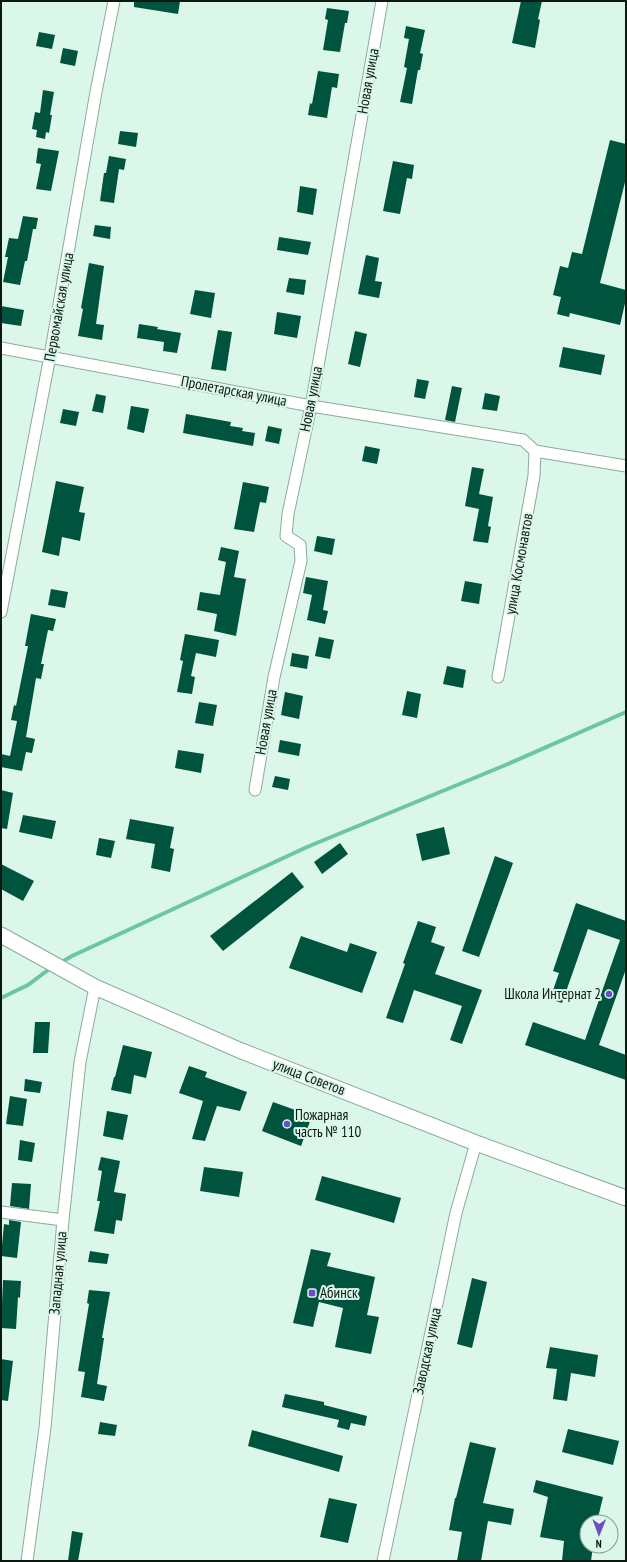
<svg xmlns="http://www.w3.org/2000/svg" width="627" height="1562" viewBox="0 0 627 1562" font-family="'PT Sans Narrow',sans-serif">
<rect width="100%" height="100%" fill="#daf7ea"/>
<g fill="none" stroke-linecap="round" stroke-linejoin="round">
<g stroke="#6bc6a4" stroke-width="4">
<polyline points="60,963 72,956 307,847 508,764 626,712"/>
<polyline points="1,998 28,985 52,967"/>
</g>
</g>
<g fill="#00533d">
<polygon points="134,1 180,1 178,14 134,7"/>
<polygon points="521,1 542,1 538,19 540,20 535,48 512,43"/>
<polygon points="327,8 349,11 347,23 345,23 340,52 323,50 328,20 325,19"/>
<polygon points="406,26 425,30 420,53 423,54 420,70 418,70 412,104 400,102 407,68 404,67 409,39 404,38"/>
<polygon points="39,32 55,35 52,49 36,46"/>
<polygon points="63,48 78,51 75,66 60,63"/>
<polygon points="318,71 339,74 337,88 332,87 327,118 308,115 310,103 312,104"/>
<polygon points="43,90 54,92 50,115 52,115 49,133 46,132 45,139 36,137 37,130 32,129 35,112 40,113"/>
<polygon points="120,131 138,133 136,147 118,144"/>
<polygon points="610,140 626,144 626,178 600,283 626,290 626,299 620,325 570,313 569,317 557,314 561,297 553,295 560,266 568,268 572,252 582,254"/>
<polygon points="38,148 59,151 51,191 36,189 41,164 36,163"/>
<polygon points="109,156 126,159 124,170 119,169 114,203 100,201 104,173 106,173"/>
<polygon points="393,161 414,165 412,179 407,178 400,214 383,211"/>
<polygon points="300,186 317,189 313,215 297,212"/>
<polygon points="23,216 38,218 36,229 33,229 27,261 25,261 20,285 3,282 8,257 5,257 9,238 18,239"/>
<polygon points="95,225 111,227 110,239 93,236"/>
<polygon points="279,237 311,242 308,255 277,250"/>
<polygon points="366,255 379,258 375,281 382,282 379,298 358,294"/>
<polygon points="89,263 104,266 96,324 104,325 102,340 78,336 83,309 81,308"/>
<polygon points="289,278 306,280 304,295 286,292"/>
<polygon points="195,290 215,293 211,318 190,314"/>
<polygon points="1,306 24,310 21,326 1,323"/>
<polygon points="277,312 301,316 297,338 274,334"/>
<polygon points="139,324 158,327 157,329 181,333 177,353 163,351 164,342 137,338"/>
<polygon points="218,330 232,332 226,371 211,369"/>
<polygon points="355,331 367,334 360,367 348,364"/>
<polygon points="563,347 605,355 601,375 559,367"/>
<polygon points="417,379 429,381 425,399 414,397"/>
<polygon points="452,386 462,388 455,422 445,420"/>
<polygon points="485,393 500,396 497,411 482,409"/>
<polygon points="96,394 106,396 103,413 92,411"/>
<polygon points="131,406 149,409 144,433 127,429"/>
<polygon points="63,409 79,412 76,426 60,423"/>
<polygon points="186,414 231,422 230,426 243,428 242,431 255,433 253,446 183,433"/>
<polygon points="268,426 282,429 279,444 265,441"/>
<polygon points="365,446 380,449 377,464 362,461"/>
<polygon points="472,467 484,469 479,494 493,497 488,526 491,527 488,543 473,541 479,509 465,506"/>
<polygon points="56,481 84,487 79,512 85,513 80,541 62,537 59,556 42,552"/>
<polygon points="243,482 269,487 266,503 260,502 254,532 234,529"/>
<polygon points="317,536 335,539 332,555 314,551"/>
<polygon points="221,547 239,551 234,577 246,579 236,636 214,631 217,614 197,610 200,592 220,595 226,562 218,560"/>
<polygon points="306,577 328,581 323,610 328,611 325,624 307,620 312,595 303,593"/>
<polygon points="465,581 482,584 479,604 461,601"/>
<polygon points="51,589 68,592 65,608 48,605"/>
<polygon points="31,614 56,619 53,631 48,630 41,664 44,664 41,679 36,678 26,737 35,739 32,753 26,752 22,771 1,767 1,754 10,756 17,721 11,720 14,705 16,706 28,646 25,646"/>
<polygon points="185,634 219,640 216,657 196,653 191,676 195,677 192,694 177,692 183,661 180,660"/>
<polygon points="319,637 334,640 330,659 315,656"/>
<polygon points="292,653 309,656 307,669 290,666"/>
<polygon points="447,666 466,670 463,688 443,684"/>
<polygon points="407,691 421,694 417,718 402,715"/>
<polygon points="285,692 303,696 299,719 281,715"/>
<polygon points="199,702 217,705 213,726 195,723"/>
<polygon points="280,740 301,744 299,756 278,752"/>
<polygon points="178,750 204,754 201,773 175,768"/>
<polygon points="275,776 290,779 288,790 272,787"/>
<polygon points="1,790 13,793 7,829 1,828"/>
<polygon points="23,815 56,821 52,839 19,832"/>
<polygon points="130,819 174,827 170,848 174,849 170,872 151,868 155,844 126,839"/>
<polygon points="444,827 450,854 422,861 416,834"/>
<polygon points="99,838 115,841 111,858 96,855"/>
<polygon points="340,843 348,854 322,874 314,862"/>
<polygon points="495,856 513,863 479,957 462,951"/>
<polygon points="1,864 34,881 23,901 1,889"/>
<polygon points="292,872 304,887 223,951 210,936"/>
<polygon points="576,903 626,921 626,969 599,1045 626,1055 626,1080 525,1045 533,1022 585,1040 620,940 588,929 562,1003 550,999 559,973 553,971"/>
<polygon points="418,921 436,927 431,942 445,947 435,974 482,990 462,1044 450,1040 462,1006 414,990 403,1023 386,1018 405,964 403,963"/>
<polygon points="301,936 347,952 350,943 377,952 362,993 289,968"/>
<polygon points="35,1022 50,1022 48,1053 33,1053"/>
<polygon points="123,1045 152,1052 146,1078 134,1075 131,1094 111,1090 114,1077 115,1077"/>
<polygon points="189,1066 207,1072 205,1077 247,1092 240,1111 217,1106 205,1141 192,1139 203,1101 179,1093"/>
<polygon points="25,1079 42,1082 40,1093 24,1091"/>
<polygon points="10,1096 27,1099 23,1126 6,1124"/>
<polygon points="273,1102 312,1116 301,1146 262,1131"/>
<polygon points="107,1111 128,1115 123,1140 103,1136"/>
<polygon points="20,1140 35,1143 32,1162 18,1160"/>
<polygon points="101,1157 120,1161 114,1192 126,1194 122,1221 116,1220 114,1234 94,1231 100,1201 97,1201 102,1171 98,1170"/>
<polygon points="204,1167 243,1172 239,1197 200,1191"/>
<polygon points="322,1176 401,1198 394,1223 315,1200"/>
<polygon points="12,1183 31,1184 29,1209 10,1206"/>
<polygon points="9,1220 21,1222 17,1258 1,1256 4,1224 9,1225"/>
<polygon points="311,1249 331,1253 327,1266 375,1277 367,1315 379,1317 371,1354 335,1347 343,1308 319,1302 313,1327 293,1323"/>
<polygon points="90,1251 109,1254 107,1264 88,1262"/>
<polygon points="472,1278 487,1282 472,1348 457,1344"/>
<polygon points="3,1280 21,1281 20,1298 18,1297 16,1329 1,1328"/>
<polygon points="89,1290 110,1292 102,1338 104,1338 97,1384 107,1386 104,1401 81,1397 85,1372 78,1371 89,1304 87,1303"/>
<polygon points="550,1347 598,1355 595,1377 571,1373 567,1401 553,1399 557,1369 546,1368"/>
<polygon points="1,1359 13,1361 8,1401 1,1400"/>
<polygon points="285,1394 324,1402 324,1405 367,1416 365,1426 351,1423 349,1430 337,1427 339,1420 282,1407"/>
<polygon points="100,1422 117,1425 115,1436 98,1434"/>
<polygon points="568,1429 619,1441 613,1465 562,1452"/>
<polygon points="252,1430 343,1456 339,1472 248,1446"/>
<polygon points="470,1442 496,1448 483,1503 514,1509 511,1525 488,1521 481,1561 457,1561 462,1532 449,1530 455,1498 456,1498"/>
<polygon points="536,1480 603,1497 597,1522 587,1522 587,1546 593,1546 591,1561 562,1561 564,1541 540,1537 548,1497 533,1492"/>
<polygon points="329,1498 357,1504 348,1543 320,1537"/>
<polygon points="72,1531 83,1533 78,1561 68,1561"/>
</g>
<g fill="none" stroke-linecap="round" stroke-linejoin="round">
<g stroke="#8ea99e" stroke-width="13">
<g id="minor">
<polyline points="1,348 311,406 523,440 535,451 626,466"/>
<polyline points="1,612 50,356 96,92 114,1"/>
<polyline points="498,677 534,476 535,451"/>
<polyline points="255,790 274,677 301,561 300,545 286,536 288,514 311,406 382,1"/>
<polyline points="1,1212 63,1220"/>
<polyline points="27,1561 45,1428 63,1220 80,1062 95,987"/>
<polyline points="383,1561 456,1213 476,1143"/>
</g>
</g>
<g stroke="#8ea99e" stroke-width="17">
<polyline id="secondary" points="1,935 95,987 239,1050 476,1143 626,1198"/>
</g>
<use href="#minor" stroke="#fff" stroke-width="11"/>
<use href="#secondary" stroke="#fff" stroke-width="15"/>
</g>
<g fill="#6b4dc7" stroke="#daf7ea" stroke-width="1.5">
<circle cx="609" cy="994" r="4"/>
<circle cx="287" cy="1124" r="4"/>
<rect x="308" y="1289" width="8" height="8" rx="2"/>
</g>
<g text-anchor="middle" stroke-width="4" stroke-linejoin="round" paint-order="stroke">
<g font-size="15" fill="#0d1813" stroke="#daf7ea">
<text transform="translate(368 81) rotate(-80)" y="5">Новая улица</text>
<text transform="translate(59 307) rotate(-80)" y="5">Первомайская улица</text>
<text transform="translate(234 391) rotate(11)" y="5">Пролетарская улица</text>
<text transform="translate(311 399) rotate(-79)" y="5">Новая улица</text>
<text transform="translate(519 564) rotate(-80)" y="5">улица Космонавтов</text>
<text transform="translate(266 722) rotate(-80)" y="5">Новая улица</text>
<text transform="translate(309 1077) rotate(21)" y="5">улица Советов</text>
<text transform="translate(58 1273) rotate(-85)" y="5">Западная улица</text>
<text transform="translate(427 1351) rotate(-78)" y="5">Заводская улица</text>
</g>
<g font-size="15" fill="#0d1813" stroke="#daf7ea" text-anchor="start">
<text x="601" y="999" text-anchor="end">Школа Интернат 2</text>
<text x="295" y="1120">Пожарная<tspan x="295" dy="17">часть № 110</tspan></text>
<text x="320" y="1298">Абинск</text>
</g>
</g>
<rect width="627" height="1562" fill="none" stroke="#0d1813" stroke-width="4"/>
<g transform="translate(599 1534) rotate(181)"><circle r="19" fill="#daf7ea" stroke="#889e94"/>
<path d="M0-3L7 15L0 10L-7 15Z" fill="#6b4dc7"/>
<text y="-6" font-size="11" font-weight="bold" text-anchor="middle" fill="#0d1813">N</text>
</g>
</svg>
